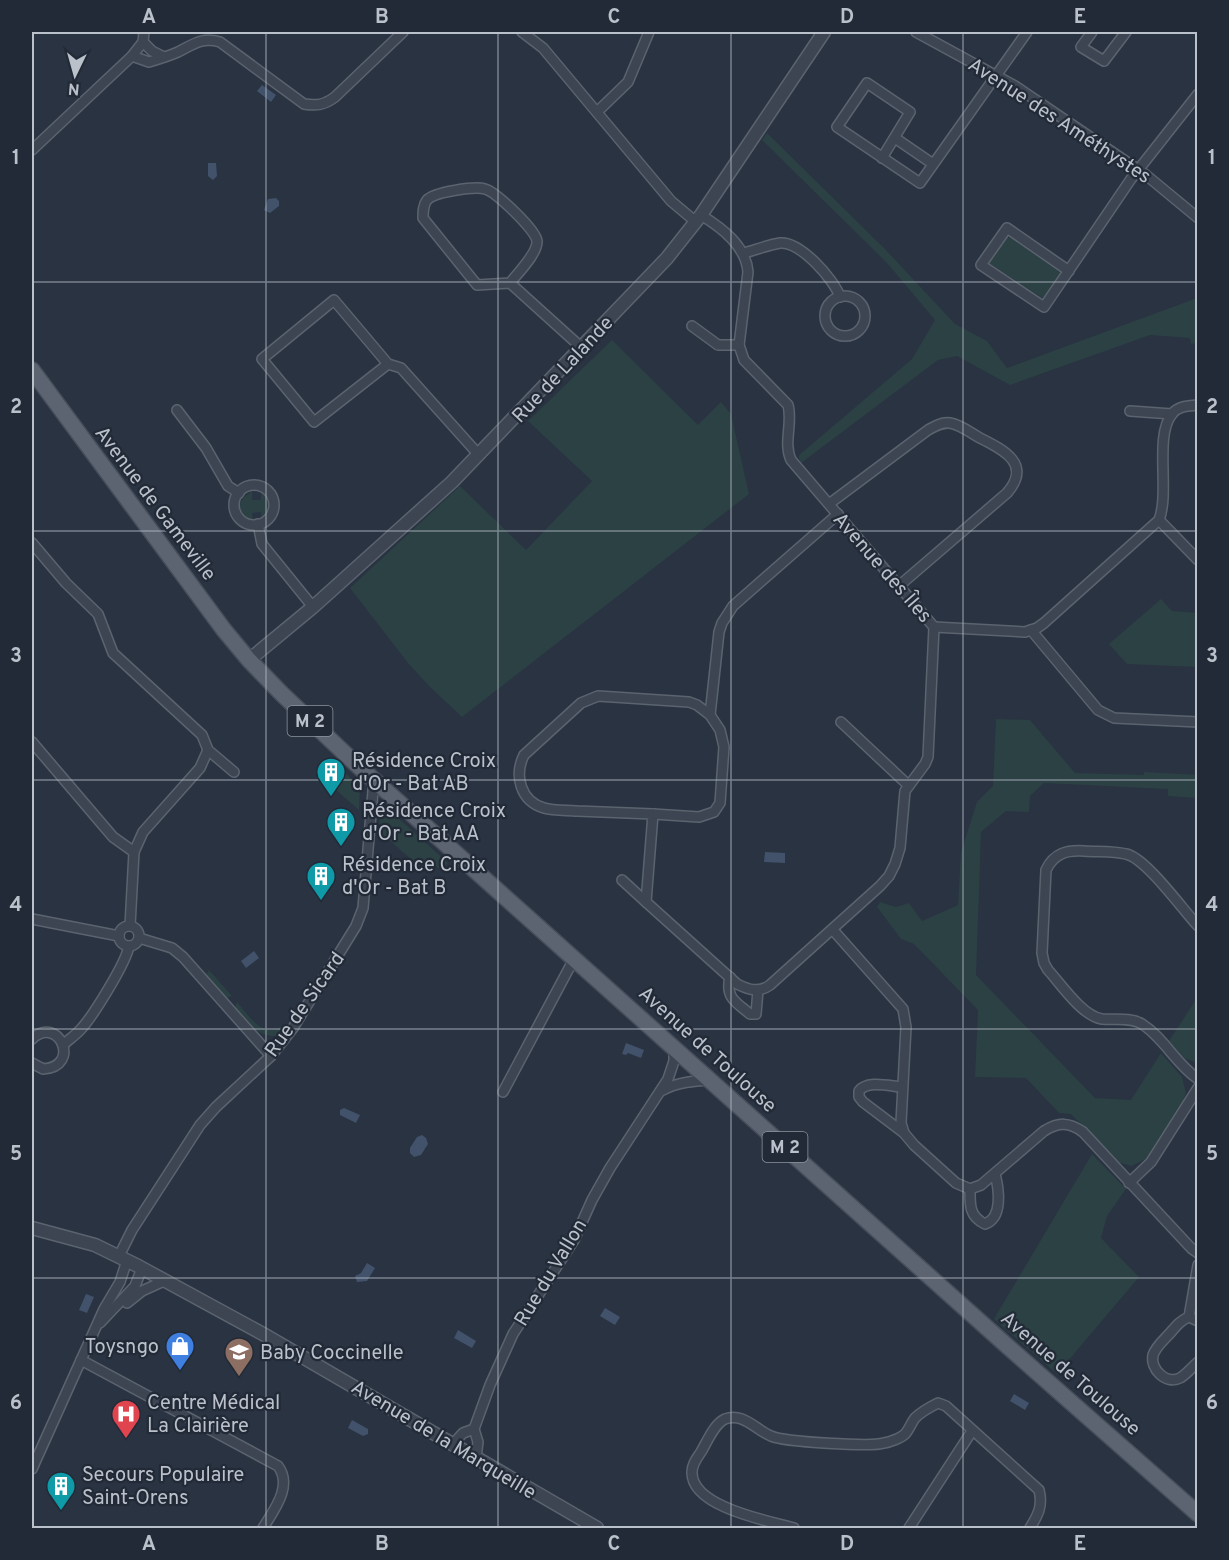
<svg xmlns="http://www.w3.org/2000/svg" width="1229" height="1560" viewBox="0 0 1229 1560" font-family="Overpass,sans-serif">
<rect width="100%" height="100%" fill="#293342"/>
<g fill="#2c4144">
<polygon points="767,133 885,249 955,324 987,341 1007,368 1197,298 1197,343 1191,344 1190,338 1150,335 1010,385 957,356 938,360 801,463 798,456 912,359 935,320 887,263 762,140"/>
<polygon points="1006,238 1011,238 1061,273 1044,299 989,263"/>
<polygon points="612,340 698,425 721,402 731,414 749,494 462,717 430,687 408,663 350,588 460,486 526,550 592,481 528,421"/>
<path d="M252,491V500H261V492C270,497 272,503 270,513L262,521L261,512L252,513L253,522C245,521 242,516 239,509L242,499Z"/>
<polygon points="1161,599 1172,611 1197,613 1197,667 1127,664 1109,644"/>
<polygon points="996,719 1030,720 1075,773 1144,775 1144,772 1197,775 1197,798 1168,796 1168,789 1044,783 1030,796 1029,812 1006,811 981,832 976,975 1095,1098 1131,1100 1161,1053 1182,1077 1186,1093 1183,1102 1148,1158 1131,1166 1117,1162 1071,1114 1059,1113 1026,1078 975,1077 978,1010 914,944 901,939 877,907 880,902 896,907 909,903 922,921 958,905 961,852 977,802 993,786"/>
<polygon points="340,768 360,787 359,810 327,782"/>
<polygon points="386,807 448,863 445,866 445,873 429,861 422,869 387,838 378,838 380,809"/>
<polygon points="209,970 232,996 226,998 206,975"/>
<polygon points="1197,998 1197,1063 1184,1058 1169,1041"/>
<path d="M237,1002C250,1017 264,1041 285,1024L276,1036C256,1037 247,1021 235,1008Z"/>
<polygon points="1092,1154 1126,1189 1107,1216 1101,1238 1139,1277 1057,1374 994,1319"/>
</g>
<g fill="#42526b">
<polygon points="262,85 276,95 271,102 257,91"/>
<polygon points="208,163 216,163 217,176 213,180 208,176"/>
<polygon points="276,198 279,201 279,206 270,213 264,210 268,199"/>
<polygon points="765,852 785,853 785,863 764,862"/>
<polygon points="254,951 259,958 246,968 241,961"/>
<polygon points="626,1043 644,1050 641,1058 628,1053 626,1055 622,1054"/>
<polygon points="344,1108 360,1115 356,1123 340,1115 340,1110"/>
<polygon points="422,1135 426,1138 428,1144 421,1155 414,1157 410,1153 410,1148 417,1137"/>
<polygon points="367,1263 375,1268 367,1281 357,1282 355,1276 361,1273"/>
<polygon points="86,1294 94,1297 87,1313 79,1310"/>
<polygon points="605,1308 620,1317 615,1325 600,1316"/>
<polygon points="458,1330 476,1341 472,1348 454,1338"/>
<polygon points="1014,1394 1029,1403 1025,1410 1010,1401"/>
<polygon points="352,1420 368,1429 368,1434 363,1436 348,1428"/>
</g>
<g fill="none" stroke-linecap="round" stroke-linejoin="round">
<g stroke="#5b636f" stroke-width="12">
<g id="minor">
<polyline points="522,32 543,48 671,201 696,222"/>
<polyline points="916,32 1015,86 1146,175 1198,218"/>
<polyline points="1092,32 1081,47 1104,61 1126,32"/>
<polyline points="143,42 152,51 164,57"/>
<path d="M132,56L149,62C159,59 169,56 178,52C194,44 202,37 220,42L304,104C317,106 324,105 335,97L403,32"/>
<polyline points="597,112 628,82 649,32"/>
<polyline points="895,138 933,164"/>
<polyline points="32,150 132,56 143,42 144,32"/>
<polyline points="882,158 910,112 867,83 837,127 920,183 1027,32"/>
<path d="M701,215C722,228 746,246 748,272L739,345L744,360L788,405C793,423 783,443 791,460L934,627L928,757L925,764L905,791L900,848L895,864L889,876L880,886L770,985C759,993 749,990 737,984L646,902L653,814C628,813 602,812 577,811C567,810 554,811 544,808C520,801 514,775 524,755L581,703L598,696L689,702L697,705L710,715"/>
<path d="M744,253C755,250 768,245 780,243C800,241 834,279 840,297"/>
<polyline points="1069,271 1007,228 981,265 1044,307 1131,179 1198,94"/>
<path d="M510,283L477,285L423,218C423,212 423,205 427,200C434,192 475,186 485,189C496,192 536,230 537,241C538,253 517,274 510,283L582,348"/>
<circle cx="845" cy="316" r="20"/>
<polyline points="692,326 718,345 739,345"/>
<polyline points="388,364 314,422 262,359 334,300 388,364 401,368 479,455"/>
<polyline points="177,410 206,448 228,486 239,493"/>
<polyline points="1130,411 1172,414"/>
<circle cx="254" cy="505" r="20"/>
<path d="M829,504L928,430C935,426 942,422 950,423C961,425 971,433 980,438C1004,450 1032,464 1007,493L900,585"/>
<polyline points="1159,520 1198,560"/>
<polyline points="258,524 262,544 313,607"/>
<polyline points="32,543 66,583 98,614 113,653 202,735 208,750 234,772"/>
<path d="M934,627L1025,632L1037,628L1044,623L1159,520C1170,492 1154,436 1172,414C1178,406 1188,406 1198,405"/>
<polyline points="1031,630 1098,710 1114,718 1198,722"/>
<polyline points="841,722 908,785"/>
<polyline points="32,742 113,837 134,852"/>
<polyline points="653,814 699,817 714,812 720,803 724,747 720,730 710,715 719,632 722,623 733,606 838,514"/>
<polyline points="622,880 646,902"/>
<polyline points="32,919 119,936"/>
<polyline points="130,926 134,852 143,832 200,768 208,750"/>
<path d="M1198,926C1183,910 1146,858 1126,854C1113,851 1098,852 1084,851C1067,850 1054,853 1046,870L1042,953L1044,963L1048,970C1061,984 1082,1016 1102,1019C1114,1020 1131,1017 1142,1024C1164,1038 1176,1064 1198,1079"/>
<circle cx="129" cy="936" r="10"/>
<path d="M833,930L903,1009L906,1027L901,1123L904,1133L914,1145L956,1183L970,1189L981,1185L1044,1131C1059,1122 1069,1122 1083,1132L1191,1248L1198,1253"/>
<polyline points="139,938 172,948 183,957 271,1056"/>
<path d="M730,977C725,998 736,1002 750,1014H756L758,990"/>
<path d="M32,1039C59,1014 82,1067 43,1069L32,1063"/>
<path d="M63,1045C69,1039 76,1035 81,1029C93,1016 126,963 129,946"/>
<path d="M902,1087C889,1086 867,1080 859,1091V1097L863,1102L904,1133"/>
<path d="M663,1090C678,1082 694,1081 711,1080"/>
<polyline points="503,1092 575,957"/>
<polyline points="1129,1183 1151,1162 1198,1088"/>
<path d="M970,1189C970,1205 969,1216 985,1224C1003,1218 999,1189 995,1174"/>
<polyline points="119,1256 132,1230 200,1125 216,1107 271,1056 293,1028 356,926 363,908 374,779"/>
<polyline points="127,1303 142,1291 164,1281"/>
<polyline points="1189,1317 1198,1265"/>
<path d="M1198,1321L1189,1317C1181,1320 1177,1325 1171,1332C1165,1339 1156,1346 1153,1355C1150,1369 1166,1385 1180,1378C1187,1374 1192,1367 1198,1362"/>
<polyline points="100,1323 135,1286 142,1268"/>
<path d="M81,1360L278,1466C293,1486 274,1510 263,1528"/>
<polyline points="474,1429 478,1442 476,1458"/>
<polyline points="453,1444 463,1433 474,1429 490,1385 513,1334 574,1240 592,1200 610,1168 668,1079 674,1061 674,1047"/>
<polyline points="32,1469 104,1309 120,1282 127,1260"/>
<path d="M794,1528C769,1521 691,1507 692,1472C692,1464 697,1458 701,1452C707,1442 714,1424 725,1419C743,1412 756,1430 771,1436C784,1442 872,1447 884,1443C890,1442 901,1438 905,1434C909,1430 911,1423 915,1418C921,1412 930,1407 938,1403L946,1406L1039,1490C1043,1506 1038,1515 1030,1528"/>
<polyline points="909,1528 972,1431"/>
</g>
</g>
<g stroke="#5b636f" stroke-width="15">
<g id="tertiary">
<polyline points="249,660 313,607 452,482 667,258 701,215 824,32"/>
<polyline points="32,1228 95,1245 138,1266 263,1334 597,1528"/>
</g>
</g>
<g stroke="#474e5b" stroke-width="18">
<polyline id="primary" points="32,370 224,630 249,660 282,694 356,764 1005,1344 1198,1514"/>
</g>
<use href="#minor" stroke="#3d4552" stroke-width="9"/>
<use href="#tertiary" stroke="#3d4552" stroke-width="12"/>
<use href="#primary" stroke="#5c6471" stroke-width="15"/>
</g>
<path fill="none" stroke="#bac1cb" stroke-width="1.5" stroke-opacity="0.55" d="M266,32V1528M498,32V1528M731,32V1528M963,32V1528M32,282H1198M32,531H1198M32,780H1198M32,1029H1198M32,1278H1198"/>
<defs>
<g id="building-pin" transform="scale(1.5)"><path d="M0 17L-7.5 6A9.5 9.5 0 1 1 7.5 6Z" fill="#0f9aa8" stroke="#222a37"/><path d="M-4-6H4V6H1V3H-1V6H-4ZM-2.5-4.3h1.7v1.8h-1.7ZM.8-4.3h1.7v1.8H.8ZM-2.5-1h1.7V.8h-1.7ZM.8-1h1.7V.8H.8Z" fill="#fff"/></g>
<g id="shop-pin" transform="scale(1.5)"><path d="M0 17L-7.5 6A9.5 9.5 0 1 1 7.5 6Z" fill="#3f7fe0" stroke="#222a37"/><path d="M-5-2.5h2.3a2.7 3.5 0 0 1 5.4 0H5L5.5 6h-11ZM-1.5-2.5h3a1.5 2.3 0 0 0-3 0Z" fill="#fff"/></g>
<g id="school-pin" transform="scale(1.5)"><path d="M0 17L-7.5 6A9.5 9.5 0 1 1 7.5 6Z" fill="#8d6e63" stroke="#222a37"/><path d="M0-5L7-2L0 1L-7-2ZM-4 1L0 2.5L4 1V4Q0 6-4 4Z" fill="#fff"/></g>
<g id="hospital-pin" transform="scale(1.5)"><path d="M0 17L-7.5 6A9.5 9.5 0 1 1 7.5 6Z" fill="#e0444e" stroke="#222a37"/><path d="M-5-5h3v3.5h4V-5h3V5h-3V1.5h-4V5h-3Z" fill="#fff"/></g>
</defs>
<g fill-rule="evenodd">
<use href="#building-pin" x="331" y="772"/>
<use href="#building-pin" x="341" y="822"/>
<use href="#building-pin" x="321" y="876"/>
<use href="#shop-pin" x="180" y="1346"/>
<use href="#school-pin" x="239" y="1352"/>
<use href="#hospital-pin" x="126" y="1414"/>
<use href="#building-pin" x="61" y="1486"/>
</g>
<g text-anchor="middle" stroke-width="4.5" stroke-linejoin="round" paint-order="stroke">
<g fill="#222a37" stroke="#8c949f" stroke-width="1.5">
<rect x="287.5" y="706" width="45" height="30" rx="4.5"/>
<rect x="762.5" y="1132" width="45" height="30" rx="4.5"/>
</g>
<g font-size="18" font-weight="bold" fill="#bac1cb">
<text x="310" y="727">M 2</text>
<text x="785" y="1153">M 2</text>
</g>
<g font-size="20" fill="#bac1cb" stroke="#222a37">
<text transform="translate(1060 120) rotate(33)" y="7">Avenue des Améthystes</text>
<text transform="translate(562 369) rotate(-47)" y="7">Rue de Lalande</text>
<text transform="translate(156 503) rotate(53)" y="7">Avenue de Gameville</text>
<text transform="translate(883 567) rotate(49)" y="7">Avenue des Îles</text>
<text transform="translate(304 1004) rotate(-55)" y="7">Rue de Sicard</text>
<text transform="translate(708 1049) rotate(42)" y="7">Avenue de Toulouse</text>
<text transform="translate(550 1272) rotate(-59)" y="7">Rue du Vallon</text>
<text transform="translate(1071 1373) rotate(41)" y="7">Avenue de Toulouse</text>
<text transform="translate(444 1439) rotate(31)" y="7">Avenue de la Marqueille</text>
</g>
<g font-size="20" fill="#bac1cb" stroke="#222a37" text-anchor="start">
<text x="352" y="767">Résidence Croix<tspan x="352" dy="23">d'Or - Bat AB</tspan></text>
<text x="362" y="817">Résidence Croix<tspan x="362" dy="23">d'Or - Bat AA</tspan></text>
<text x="342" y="871">Résidence Croix<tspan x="342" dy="23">d'Or - Bat B</tspan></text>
<text x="159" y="1353" text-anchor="end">Toysngo</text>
<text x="260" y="1359">Baby Coccinelle</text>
<text x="147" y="1409">Centre Médical<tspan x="147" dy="23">La Clairière</tspan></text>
<text x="82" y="1481">Secours Populaire<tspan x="82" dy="23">Saint-Orens</tspan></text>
</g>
</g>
<rect width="1229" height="1560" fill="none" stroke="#222a37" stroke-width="66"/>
<g transform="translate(75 75) rotate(185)" stroke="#222a37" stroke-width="4.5" paint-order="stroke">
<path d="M0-4.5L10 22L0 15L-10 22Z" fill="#bac1cb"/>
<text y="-9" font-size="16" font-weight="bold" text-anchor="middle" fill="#bac1cb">N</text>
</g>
<rect x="33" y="33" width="1163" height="1494" fill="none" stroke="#bac1cb" stroke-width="2"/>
<g font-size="20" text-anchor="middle" font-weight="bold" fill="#bac1cb">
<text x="149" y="23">A</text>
<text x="382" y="23">B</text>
<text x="614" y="23">C</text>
<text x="847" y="23">D</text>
<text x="1080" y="23">E</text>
<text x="16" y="164">1</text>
<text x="1212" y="164">1</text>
<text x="16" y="413">2</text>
<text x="1212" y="413">2</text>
<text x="16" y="662">3</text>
<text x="1212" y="662">3</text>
<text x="16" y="911">4</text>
<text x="1212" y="911">4</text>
<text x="16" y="1160">5</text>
<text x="1212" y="1160">5</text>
<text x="16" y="1409">6</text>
<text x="1212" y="1409">6</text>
<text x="149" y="1550">A</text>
<text x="382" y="1550">B</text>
<text x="614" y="1550">C</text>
<text x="847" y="1550">D</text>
<text x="1080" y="1550">E</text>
</g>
</svg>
